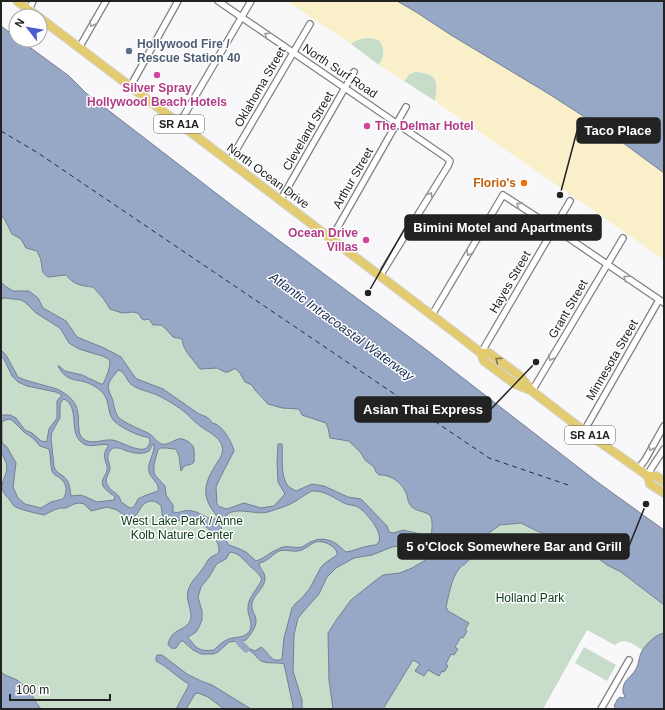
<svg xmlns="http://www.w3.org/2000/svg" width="665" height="710" viewBox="0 0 665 710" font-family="Arial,sans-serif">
<rect width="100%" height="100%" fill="#f8f8fa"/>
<g fill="#c7dcc9">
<path d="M372,37L380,41C385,51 385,55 379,65L351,44L358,39Z"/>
<path d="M415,72C437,73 439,81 435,101L404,81L409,74Z"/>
<polygon points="1,174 479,519 369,709 1,709"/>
<path d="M521,523L537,531L587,550L607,565L621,572L664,605V633C654,635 649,643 643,650C634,645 625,636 615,645L587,630L543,709H383L413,660L420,664L423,676L428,670L442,671L444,672L446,664L452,654L454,655L458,649L455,647L461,637H463L467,632L465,630L469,624L448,611L445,607C450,595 451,581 458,571C461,566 467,565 470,560C475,550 471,544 484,541L486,535L500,525Z"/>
<polygon points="584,647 616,665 607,681 575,663"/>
</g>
<path fill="#f9efc9" d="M287,1H397L416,12L451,35L549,94L611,134L664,173V260C588,206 511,154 435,101C436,95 438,87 436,81C433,73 418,69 410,74C408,75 406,79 404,81L379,65C385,55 385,51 380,41C369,36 361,37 351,44Z"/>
<g fill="#97a7c6" stroke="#747f95" fill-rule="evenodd">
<polygon points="397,1 664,1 664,173 611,134 549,94 451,35 416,12"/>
<path d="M1,26L16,37V40H20L69,76L86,93L234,207L428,351L596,481L664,530V605L621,572L607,565L587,550L537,531L521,523L500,525L486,535L485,541C472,544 475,549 470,559C467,564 462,565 459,569C451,579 449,595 446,607L448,611L469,623L465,630L467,631L463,638L461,637L455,647L458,649L454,655L451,654L446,664L448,666L444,672L442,671L439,676L428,670L424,676L415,671L420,664L413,660L383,709H333L329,680L328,633L337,619L351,600L371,584L383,575L400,573L412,568L424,561L430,555L423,548L408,545L392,547L372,555L354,558L336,568L327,577L319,594L303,612L298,618L294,635L293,671L302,700V709H293V706L284,664C277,662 268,664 261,661C258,659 257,657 254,654C252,652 249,650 246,649L248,648L255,651L261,647C269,652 271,664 282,659L284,638L292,608L295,604L302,598L310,588L321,567L325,563L337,555V552C333,544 321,539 313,543C308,546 304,550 298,551C292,552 286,549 279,551C273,554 268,561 260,563L259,564C260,569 265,572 265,578C265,587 257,592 253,600C249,610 256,613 256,621C256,628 250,635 246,640L229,642L218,652L213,654H201L193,650L183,641H181L176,648C172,649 170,648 168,644C169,640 172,634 176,632C180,629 185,628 189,623C195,614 185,601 188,591C191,580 198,576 203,568C206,565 207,560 210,558C213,555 218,555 219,551C220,544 212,531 206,527C201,524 194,518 187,518C178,519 175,527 164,521L163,519L161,506C156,500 148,499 142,506C139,510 138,514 134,517L125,515L122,514L117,510L107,507L91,511L84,504L79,503L74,504L66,508H60L54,510L44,515C39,514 17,509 14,506C12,504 11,501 9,499C5,495 2,491 2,485C3,479 7,474 7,467C7,461 2,456 1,450C0,439 1,427 1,415H10L16,418L25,430L32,433L41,441L46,442L47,440L49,429L57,418V401L62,395L56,392L27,386L18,382L12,376L4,359L1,356V350L6,355L18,377L25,380L57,389C67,394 77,401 78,414C79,419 78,424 79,429C79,432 80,435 82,438C91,446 102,439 112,440C122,441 150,461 150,439C147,436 143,437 139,435C131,432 121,427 115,422C104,411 114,397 94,386C80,377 68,385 58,366H59L65,371L82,375L101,384H103C106,378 110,369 110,361L107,358L102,356L79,349L69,343L60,328L36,313L26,303L21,300L5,298H3L1,301V282L5,286L13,291H29L38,298L43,308L66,321L77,337L104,348L121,357L134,376L137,379L163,389L196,412C203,417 208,415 212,423C222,424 232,442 234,451L220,478L216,487L217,504L220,507L227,509L244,503L261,508L274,506L285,494L278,482L277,463L278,444H282C283,455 280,477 288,486C290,488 293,489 296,491L312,484L324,486L348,497L361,499L363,501L387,526L389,532L394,533L403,530L429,536H431C432,530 433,523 431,517C428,511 417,512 412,507C408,503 408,500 407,496C404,484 391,474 379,475L376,472L374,467L365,460L361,453L349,441L330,438L328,428L326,423L302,415L299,409L282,408L268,404L255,390L252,385L245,382L240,373L236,369H234L228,372H225L217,368L200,369C193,359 183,351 182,339L173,337L166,329L161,325H153L149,319L144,320L142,319L139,314L134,312L122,313L110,309L103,298L93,287C81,286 73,284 66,275L48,277C40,271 43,270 41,261C41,258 38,254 37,251L26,248L21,239L12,234L4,218L1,216ZM118,370C125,371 126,381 132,385C137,389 150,392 157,395C168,400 177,406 186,413C190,417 195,422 200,426C207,431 220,437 222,446C224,453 220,458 217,463C204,483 200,496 217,516L216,519C208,520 200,512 192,511C183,509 180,514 173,512V505L166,495L165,486L155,475L154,472V464L158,450L160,448H166L175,449L177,451L179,456L181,471L184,466C187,465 191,465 193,463C195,461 194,460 194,457C195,449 194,444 185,440C177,435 171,446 162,444C157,443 154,436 148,433C142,430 119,421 117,415C114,410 114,403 112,398C110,393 107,389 109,383C111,378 115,375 118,370ZM64,399C81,407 67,435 84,444C92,448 101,443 109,445C106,449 103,454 105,459C105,463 108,465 107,469C107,475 100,479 103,486C106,491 112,494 115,497L114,500L97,502L86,497L81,495L71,496C70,490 70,484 66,479C62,474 56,473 54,467L51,438L52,432L60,418V405L61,402ZM10,419L14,422L24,432L34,439L40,446L49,449C51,456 50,464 52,471C54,476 58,476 61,479C68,485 67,493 63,499L51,502L41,508L25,504L18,498L13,487L16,463L7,447L3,444L2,441V422L5,420ZM153,444H154C155,454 147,462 149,472C151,479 160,483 158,491L144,496L138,499L135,505L132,508H130L121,502C119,492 112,493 108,486C103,479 110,474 110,468C110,464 107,460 108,456C108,452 111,450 113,448C122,447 123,451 131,452C137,454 146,454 150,450C150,449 153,444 153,444ZM312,491C325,490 335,499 346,504C350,505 354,505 358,507C366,512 385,534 378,543C376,546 372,545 369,546C361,547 354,551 346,552C343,550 342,548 339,546C333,540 321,537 313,541C309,542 306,545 302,547C294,549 286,544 278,549C270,552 264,559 256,561L246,552L240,549L229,545C223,536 219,532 223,520C231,503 255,516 268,512C276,509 286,507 294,502C300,499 305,494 312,491ZM230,552C240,553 244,561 251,567C256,571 259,574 262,579C258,589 248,597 248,607C247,617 256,625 247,634C242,638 234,637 229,639C223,641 218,646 214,650C207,651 200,651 195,646C192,643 191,640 188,638V637L193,634L196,632L199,627L202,620V611L198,597L201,587L209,577L216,565L218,563L226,559Z"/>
<path d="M664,633V709H616L614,706L617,700L620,697L623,698L625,696L623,693C622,680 630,679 636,669C639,664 639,656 642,651C647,643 655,635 664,633Z"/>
<path d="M157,655H162L187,674L201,681L212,685L251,709H224L208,697L198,693L195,694L186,709H176L189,685C187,682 185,682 181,679C173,673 166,666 156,661V658Z"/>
<polygon points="1,672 5,675 17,680 28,689 31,693 35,701 41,709 1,709"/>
</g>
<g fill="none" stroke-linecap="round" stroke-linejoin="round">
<polyline stroke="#97a7c6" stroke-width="7" points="239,641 241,644 246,649"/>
<polyline stroke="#182b54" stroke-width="1" stroke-dasharray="5 4" stroke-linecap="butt" points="1,131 38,153 489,458 571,486"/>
<g stroke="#818183" stroke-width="8">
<g id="street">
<polyline points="218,1 447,158 450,161 448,166 380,276"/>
<polyline points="29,10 33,1"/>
<polyline points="79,48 106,1"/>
<polyline points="130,87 178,1"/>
<polyline points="179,124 251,1"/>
<polyline points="229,162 310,24"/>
<polyline points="280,201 354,72"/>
<polyline points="331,239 406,107"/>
<polyline points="432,315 503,195 554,228 664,303"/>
<polyline points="481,353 570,201"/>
<polyline points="532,391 623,238"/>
<polyline points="584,431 659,300"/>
<polyline points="638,469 645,460 664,426"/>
<polyline points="647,475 664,449"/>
<polyline points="601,709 629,660"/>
</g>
</g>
<g stroke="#d3d3d3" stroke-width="10">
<g id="primary">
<polyline points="17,1 37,16"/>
<polyline points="40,18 454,332 481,353 484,361 515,384 532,391"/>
<polyline points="481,353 489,353 520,376 532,391 584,431 638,469 648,476 656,476 664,481"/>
<polyline points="648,476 650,484 664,493"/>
</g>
</g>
<use href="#street" stroke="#fff" stroke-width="5.5"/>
<use href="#primary" stroke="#e3cc70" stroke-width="8"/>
</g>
<defs><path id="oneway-chevron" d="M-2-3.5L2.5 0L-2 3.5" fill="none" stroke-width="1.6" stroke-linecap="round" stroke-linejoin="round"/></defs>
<g stroke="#9c9c9c">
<use href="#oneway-chevron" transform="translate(92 24) rotate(120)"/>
<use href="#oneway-chevron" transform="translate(267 35) rotate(-146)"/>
<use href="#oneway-chevron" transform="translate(430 195) rotate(-58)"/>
<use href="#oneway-chevron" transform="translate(519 205) rotate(-147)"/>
<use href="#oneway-chevron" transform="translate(469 253) rotate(121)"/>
<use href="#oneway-chevron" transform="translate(626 278) rotate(-146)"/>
<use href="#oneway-chevron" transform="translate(551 358) rotate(120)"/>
<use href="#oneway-chevron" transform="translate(651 448) rotate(120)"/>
</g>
<use stroke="#82774a" href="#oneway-chevron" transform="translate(498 360) rotate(-143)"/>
<circle fill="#5c6f8a" stroke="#fff" stroke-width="1.5" cx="129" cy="51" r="4"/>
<g fill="#d1479c" stroke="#fff" stroke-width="1.5">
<circle cx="157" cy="75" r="4"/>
<circle cx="367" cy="126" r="4"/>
<circle cx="366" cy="240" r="4"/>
</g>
<circle fill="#e8710a" stroke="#fff" stroke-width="1.5" cx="524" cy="183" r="4"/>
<g text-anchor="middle" stroke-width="3" stroke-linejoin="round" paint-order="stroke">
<g fill="#fff" stroke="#646465" stroke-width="1">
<rect x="154" y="115" width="50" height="18" rx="3"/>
<rect x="565" y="426" width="50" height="18" rx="3"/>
</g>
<g font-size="11" font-weight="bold" fill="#222223">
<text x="179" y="128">SR A1A</text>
<text x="590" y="439">SR A1A</text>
</g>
<g font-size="12" font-weight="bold" fill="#4e5e75" stroke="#fff" text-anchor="start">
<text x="137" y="48">Hollywood Fire /<tspan x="137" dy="14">Rescue Station 40</tspan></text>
</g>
<g font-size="12" fill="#222223" stroke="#fff">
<text transform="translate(340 71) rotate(34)" y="4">North Surf Road</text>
<text transform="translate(260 87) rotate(-60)" y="4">Oklahoma Street</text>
<text transform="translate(308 131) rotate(-60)" y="4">Cleveland Street</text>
<text transform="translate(268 176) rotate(37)" y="4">North Ocean Drive</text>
<text transform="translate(353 178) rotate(-60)" y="4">Arthur Street</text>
<text transform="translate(510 282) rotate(-60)" y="4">Hayes Street</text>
<text transform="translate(568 309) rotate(-60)" y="4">Grant Street</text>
<text transform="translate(612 360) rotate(-60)" y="4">Minnesota Street</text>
</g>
<g font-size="12" font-weight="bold" fill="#b23c85" stroke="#fff">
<text x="157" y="92">Silver Spray<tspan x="157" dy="14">Hollywood Beach Hotels</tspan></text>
<text x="375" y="130" text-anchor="start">The Delmar Hotel</text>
<text x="358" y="237" text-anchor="end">Ocean Drive<tspan x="358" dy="14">Villas</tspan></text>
</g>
<g font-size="12" font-weight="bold" fill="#c56008" stroke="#fff" text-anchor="end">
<text x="516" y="187">Florio's</text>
</g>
<g font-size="12" fill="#083815" stroke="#fff">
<text x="182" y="525">West Lake Park / Anne<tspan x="182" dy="14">Kolb Nature Center</tspan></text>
<text x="530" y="602">Holland Park</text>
</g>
<g font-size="13" font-style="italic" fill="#182b54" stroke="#fff">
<text transform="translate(342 326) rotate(36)" y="5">Atlantic Intracoastal Waterway</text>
</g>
</g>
<path fill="none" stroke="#222223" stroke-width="1.5" d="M560 195L577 131M368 293L405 228M536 362L491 409M646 504L629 546"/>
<g fill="#222223" stroke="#fff" stroke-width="1.5">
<circle cx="560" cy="195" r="4"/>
<circle cx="368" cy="293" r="4"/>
<circle cx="536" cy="362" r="4"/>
<circle cx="646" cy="504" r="4"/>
</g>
<g fill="#222223" stroke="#222223" stroke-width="1.5">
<rect x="577" y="118" width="83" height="25" rx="4"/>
<rect x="405" y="215" width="196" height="25" rx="4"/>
<rect x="355" y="397" width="136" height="25" rx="4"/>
<rect x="398" y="534" width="231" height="25" rx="4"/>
</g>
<g font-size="13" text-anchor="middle" font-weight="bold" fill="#fff">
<text x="618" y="135">Taco Place</text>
<text x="503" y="232">Bimini Motel and Apartments</text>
<text x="423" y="414">Asian Thai Express</text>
<text x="514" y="551">5 o'Clock Somewhere Bar and Grill</text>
</g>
<rect width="665" height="710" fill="none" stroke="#222223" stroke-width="4"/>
<g transform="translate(28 28) rotate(301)"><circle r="19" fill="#ffffff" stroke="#a7a7a7"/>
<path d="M0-3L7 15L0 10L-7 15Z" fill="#505ad0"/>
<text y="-6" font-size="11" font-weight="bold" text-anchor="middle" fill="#222223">N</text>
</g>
<path d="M10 694v6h100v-6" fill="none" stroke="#222223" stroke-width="2"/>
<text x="16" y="694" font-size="12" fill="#222223" stroke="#ffffff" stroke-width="3" paint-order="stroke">100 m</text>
</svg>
